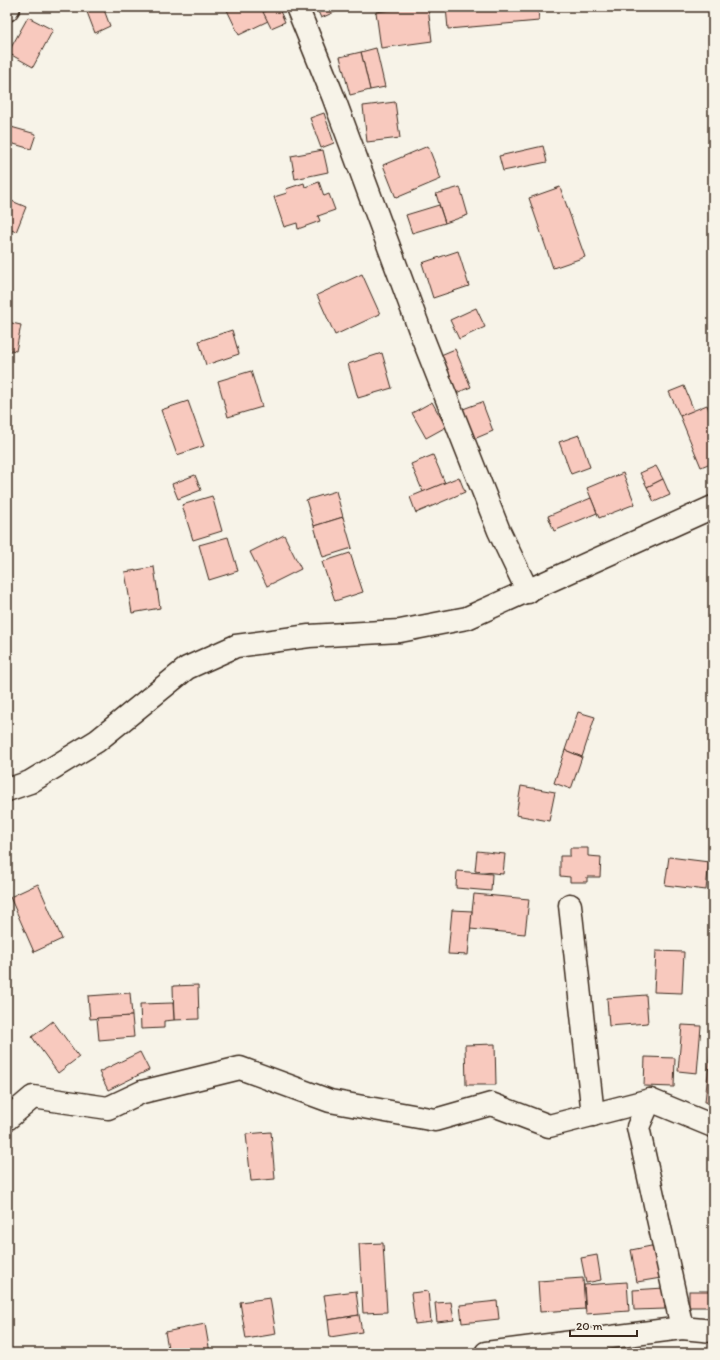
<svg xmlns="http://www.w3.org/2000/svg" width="720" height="1360" viewBox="0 0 720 1360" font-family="Itim,sans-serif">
<rect width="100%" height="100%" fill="#f7f3e8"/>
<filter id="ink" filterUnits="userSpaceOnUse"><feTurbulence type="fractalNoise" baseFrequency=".025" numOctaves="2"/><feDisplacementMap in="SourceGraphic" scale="8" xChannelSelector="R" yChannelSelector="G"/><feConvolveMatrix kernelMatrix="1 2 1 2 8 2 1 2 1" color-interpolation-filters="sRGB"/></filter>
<g filter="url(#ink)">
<g fill="#f8c9be" stroke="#3b2a1e">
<polygon points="99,7 103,7 110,26 95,33 87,12"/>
<polygon points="232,7 261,7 268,21 239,35 227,10"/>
<polygon points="273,7 278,7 285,22 271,28 263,12"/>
<polygon points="316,7 346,7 321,18"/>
<polygon points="412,7 428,7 432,41 381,48 376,12"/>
<polygon points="446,7 538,7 539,21 448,29"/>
<polygon points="28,17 53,30 33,67 8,53"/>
<polygon points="376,48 385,87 370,90 361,52"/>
<polygon points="361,52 370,90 350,95 340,57"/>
<polygon points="395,102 400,138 367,142 363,106"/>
<polygon points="324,113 334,143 321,148 310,118"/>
<polygon points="11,127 36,134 31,149 7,142"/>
<polygon points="428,146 441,179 396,198 383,165"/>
<polygon points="543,146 547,162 503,171 499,156"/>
<polygon points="323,150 328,172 295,179 291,156"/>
<polygon points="319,182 324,196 329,194 335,210 318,216 320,221 298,229 297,223 284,227 274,197 287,193 286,189 304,183 305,187"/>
<polygon points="460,187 468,215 445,223 436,194"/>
<polygon points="560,187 585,257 553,268 529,198"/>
<polygon points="7,199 26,207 16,232 7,228"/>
<polygon points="439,205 445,223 412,233 406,215"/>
<polygon points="458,251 469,286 433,298 422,263"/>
<polygon points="362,274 380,314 335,335 317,295"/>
<polygon points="476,308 485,327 459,339 450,320"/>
<polygon points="7,322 21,325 16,351 7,349"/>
<polygon points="232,330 239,354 206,365 199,341"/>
<polygon points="455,349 471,387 451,395 436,357"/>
<polygon points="382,353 392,388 358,398 348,364"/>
<polygon points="251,371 262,407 228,417 218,381"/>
<polygon points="684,386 694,411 680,416 669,392"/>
<polygon points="188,401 204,446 177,455 161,410"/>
<polygon points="432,402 446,427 426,438 412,413"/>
<polygon points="482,402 493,431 474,439 463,409"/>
<polygon points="707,405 713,420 713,462 701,467 680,416"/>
<polygon points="579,435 590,467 571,474 559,442"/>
<polygon points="433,455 445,483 423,492 411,464"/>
<polygon points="656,466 663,479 647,487 640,473"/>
<polygon points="623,473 635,504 599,518 587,488"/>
<polygon points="195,475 201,490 178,499 172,484"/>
<polygon points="459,477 465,492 416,513 410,497"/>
<polygon points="663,479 670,495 654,502 647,487"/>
<polygon points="336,491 343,517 314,526 306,500"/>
<polygon points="212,496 222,531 193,540 182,505"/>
<polygon points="591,498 597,513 554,531 548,516"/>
<polygon points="343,517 352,548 323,557 314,526"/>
<polygon points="284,535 301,569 267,586 250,552"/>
<polygon points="228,537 238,571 209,580 199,545"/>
<polygon points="350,553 363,592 335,601 322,562"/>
<polygon points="154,567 160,608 132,613 125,572"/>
<polygon points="578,712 595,717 582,757 565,750"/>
<polygon points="565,750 582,757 571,789 554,783"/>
<polygon points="521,786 555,792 549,821 516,815"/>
<polygon points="570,848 588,848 588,856 601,857 600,877 587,877 587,882 570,882 570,877 560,876 560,856 570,856"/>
<polygon points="477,851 505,854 503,874 475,871"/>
<polygon points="669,857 709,862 706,890 665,885"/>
<polygon points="457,871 492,874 491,891 456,888"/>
<polygon points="38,884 62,939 34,952 10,897"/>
<polygon points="474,894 529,899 525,934 470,929"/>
<polygon points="452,910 472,911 468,955 448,954"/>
<polygon points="656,951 684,952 682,993 654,992"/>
<polygon points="198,985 199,1019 174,1020 173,986"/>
<polygon points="130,993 132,1016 90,1019 88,996"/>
<polygon points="646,995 648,1023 609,1026 607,998"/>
<polygon points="173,1003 174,1020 164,1021 164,1028 141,1029 140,1004"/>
<polygon points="132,1016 134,1037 99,1040 97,1018"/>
<polygon points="53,1021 79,1057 58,1073 32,1037"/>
<polygon points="713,1023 713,1103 705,1102"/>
<polygon points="682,1025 701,1026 697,1073 678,1071"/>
<polygon points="495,1044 496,1085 466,1085 465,1045"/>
<polygon points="140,1052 149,1070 108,1090 99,1072"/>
<polygon points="645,1057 675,1058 674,1087 644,1086"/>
<polygon points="271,1132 275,1179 251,1181 246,1134"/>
<polygon points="383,1243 387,1312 363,1313 359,1244"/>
<polygon points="656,1245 661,1278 637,1282 631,1250"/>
<polygon points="597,1255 601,1280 586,1283 581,1258"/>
<polygon points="583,1278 585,1309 540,1312 538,1281"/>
<polygon points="627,1282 629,1311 586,1314 584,1285"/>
<polygon points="664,1288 665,1309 634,1310 633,1290"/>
<polygon points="356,1291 359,1315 328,1320 324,1295"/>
<polygon points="428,1291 431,1322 415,1324 411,1293"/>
<rect x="689" y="1291" width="24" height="16"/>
<polygon points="270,1298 276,1334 246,1339 240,1302"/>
<polygon points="497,1301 499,1319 462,1323 460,1305"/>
<polygon points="451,1302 454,1320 437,1322 435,1303"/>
<polygon points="359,1315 362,1332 330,1337 328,1320"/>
<polygon points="205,1324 210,1353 169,1353 165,1332"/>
<polygon points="115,1350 116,1353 104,1353"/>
</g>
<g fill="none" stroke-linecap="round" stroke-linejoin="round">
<g stroke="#3b2a1e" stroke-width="25">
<g id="minor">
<polyline points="297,7 333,96 422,336 499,531 528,592"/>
<polyline points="7,10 9,7"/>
<polyline points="7,790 30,782 97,741 187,668 236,646 309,636 400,631 467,618 713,507"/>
<polyline points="570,905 593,1115"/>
<polyline points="650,1100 638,1127 682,1328"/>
<polyline points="7,1119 33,1097 108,1108 142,1092 240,1068 330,1101 435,1120 491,1104 549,1126 650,1100 713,1126"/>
<polyline points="486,1353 682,1328 713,1331"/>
</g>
</g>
<use href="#minor" stroke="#f7f3e8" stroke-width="22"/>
</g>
</g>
<rect width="720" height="1360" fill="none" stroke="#f7f3e8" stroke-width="24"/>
<rect x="12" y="12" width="696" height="1336" fill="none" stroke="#3b2a1e" stroke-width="1.5" filter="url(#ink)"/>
<path d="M570 1330v6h67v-6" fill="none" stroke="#3b2a1e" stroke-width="2"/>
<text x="576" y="1330" font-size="12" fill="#3b2a1e" stroke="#f7f3e8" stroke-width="3" paint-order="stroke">20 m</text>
</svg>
